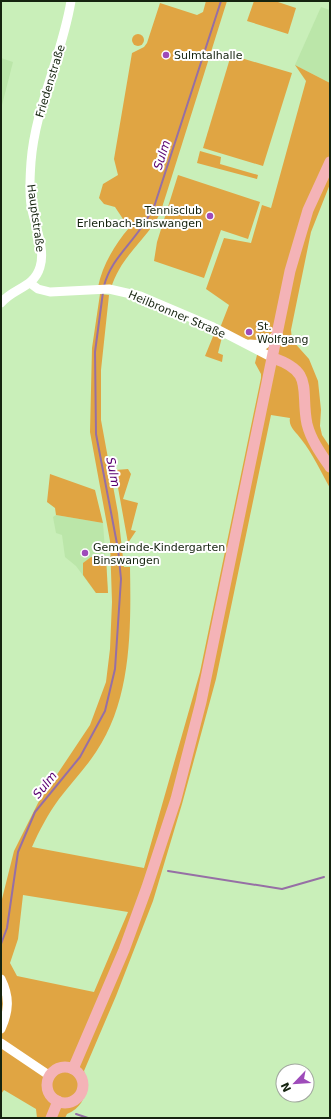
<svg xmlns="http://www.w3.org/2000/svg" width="331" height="1119" viewBox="0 0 331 1119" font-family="'DejaVu Sans',sans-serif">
<rect width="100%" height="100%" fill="#c9efb9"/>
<g fill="#bbe6a9">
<polygon points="321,7 330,10 330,83 295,65"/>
<polygon points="1,58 13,62 1,109"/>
<polygon points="56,515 103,523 108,593 96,593 76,566 65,557 62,535 56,533 53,517"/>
</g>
<g fill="#e0a543" fill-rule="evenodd">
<path d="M206,1H227L166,195C163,204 160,216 154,224C138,246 120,260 111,288L98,287C102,266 115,244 129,228L115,207L104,204L99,198L103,184L118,175L114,159L132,53L144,47L147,43L160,3L197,15L203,12Z"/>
<polygon points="254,1 275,1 296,8 288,34 247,21"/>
<circle cx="138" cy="40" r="6"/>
<polygon points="231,55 292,73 263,166 203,148"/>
<path d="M295,65L330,83V184L311,232L291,330L292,340L309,359L318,381L321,410L320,426L322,435L330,447V488C321,472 313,454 301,439C297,433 288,427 290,418L271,415L216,679L182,804L153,901L116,996L84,1071C89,1089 85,1107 67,1114L65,1118H37L36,1109L4,1090L1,1094V903L14,851L38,803L90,725L106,682L110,649L112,602L110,541L90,432L92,348L100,294L109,295L101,370V420L118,513L124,567H130C131,628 132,699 96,752C85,769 71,783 59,799C48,814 39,831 32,847L144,868L200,672L261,378V374L255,363L260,343L242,338L220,328L229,305L206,289L224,238L251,243L262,205L271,208L306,81ZM23,895L128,912L94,992L17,976L10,963L18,939Z"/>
<polygon points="200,151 221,157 220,164 258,175 257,179 197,163"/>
<polygon points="178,175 260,202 248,239 221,230 204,278 154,261 157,242"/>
<polygon points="214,334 222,337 218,353 223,355 222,362 205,356"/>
<polygon points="128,469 131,474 123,499 138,503 131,530 136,531 128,543 115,471 116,470"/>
<polygon points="50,474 95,490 103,523 56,515 55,508 47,502"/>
<polygon points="91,557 106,557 108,593 96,593 83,575 83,563"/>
</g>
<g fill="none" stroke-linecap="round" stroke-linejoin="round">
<g stroke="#966fa5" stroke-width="2">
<path d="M104,286C110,262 128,247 141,228C146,221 150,214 154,207L221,1"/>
<polyline points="168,871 282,889 324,877"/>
<polyline points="1,944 7,928 18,852 35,812 80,757 105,711 115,669 121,579 118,549 96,434 95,352 103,292"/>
<polyline points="76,1114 88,1118"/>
</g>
<g stroke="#fff" stroke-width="9">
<polyline points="30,283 38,289 50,292 109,289 140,296 213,327 273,358"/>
<path d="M1,303C13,288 34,288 40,267C46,248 34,224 31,205C29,191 30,176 31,162C35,108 62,56 71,1"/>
<polyline points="250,344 264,345 274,337 277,338"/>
<path d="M1,979C10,997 9,1011 1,1029"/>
<polyline points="1,1043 50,1076"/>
</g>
<g stroke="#f4b3b7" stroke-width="11">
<path d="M273,358C315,372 300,390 307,424C311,440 321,454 330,467"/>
<circle cx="65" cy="1085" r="18"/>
<polyline points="73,1069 124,950 147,887 176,799 201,702 290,271 308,210 330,162"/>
<polyline points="51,1118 58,1101"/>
</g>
</g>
<g fill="#9e4bba" stroke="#fff" stroke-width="1.5">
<circle cx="166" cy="55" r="4"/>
<circle cx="210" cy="216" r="4"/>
<circle cx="249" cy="332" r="4"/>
<circle cx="85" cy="553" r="4"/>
</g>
<g text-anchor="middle" stroke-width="4" stroke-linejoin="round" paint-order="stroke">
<g font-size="11" fill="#15230f" stroke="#fff" text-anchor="start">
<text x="174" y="59">Sulmtalhalle</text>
<text x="202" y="214" text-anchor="end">Tennisclub<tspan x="202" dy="13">Erlenbach-Binswangen</tspan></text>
<text x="257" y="330">St.<tspan x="257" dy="13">Wolfgang</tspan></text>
<text x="93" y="551">Gemeinde-Kindergarten<tspan x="93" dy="13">Binswangen</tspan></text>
</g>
<g font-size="11" fill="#15230f" stroke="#fff">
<text transform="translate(50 81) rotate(-73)" y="4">Friedenstraße</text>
<text transform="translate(36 218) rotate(82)" y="4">Hauptstraße</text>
<text transform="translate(177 314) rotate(23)" y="4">Heilbronner Straße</text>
</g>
<g font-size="12" font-style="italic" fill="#590171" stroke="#fff">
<text transform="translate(162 155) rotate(-72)" y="4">Sulm</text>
<text transform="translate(113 472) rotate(79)" y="4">Sulm</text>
<text transform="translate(45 785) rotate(-51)" y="4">Sulm</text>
</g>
</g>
<rect width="331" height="1119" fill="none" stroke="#15230f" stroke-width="4"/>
<g transform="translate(295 1083) rotate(245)"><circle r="19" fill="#ffffff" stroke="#a1a79f"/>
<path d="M0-3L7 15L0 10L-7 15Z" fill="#9e4bba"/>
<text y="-6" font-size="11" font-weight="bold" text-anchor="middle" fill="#15230f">N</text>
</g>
</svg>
